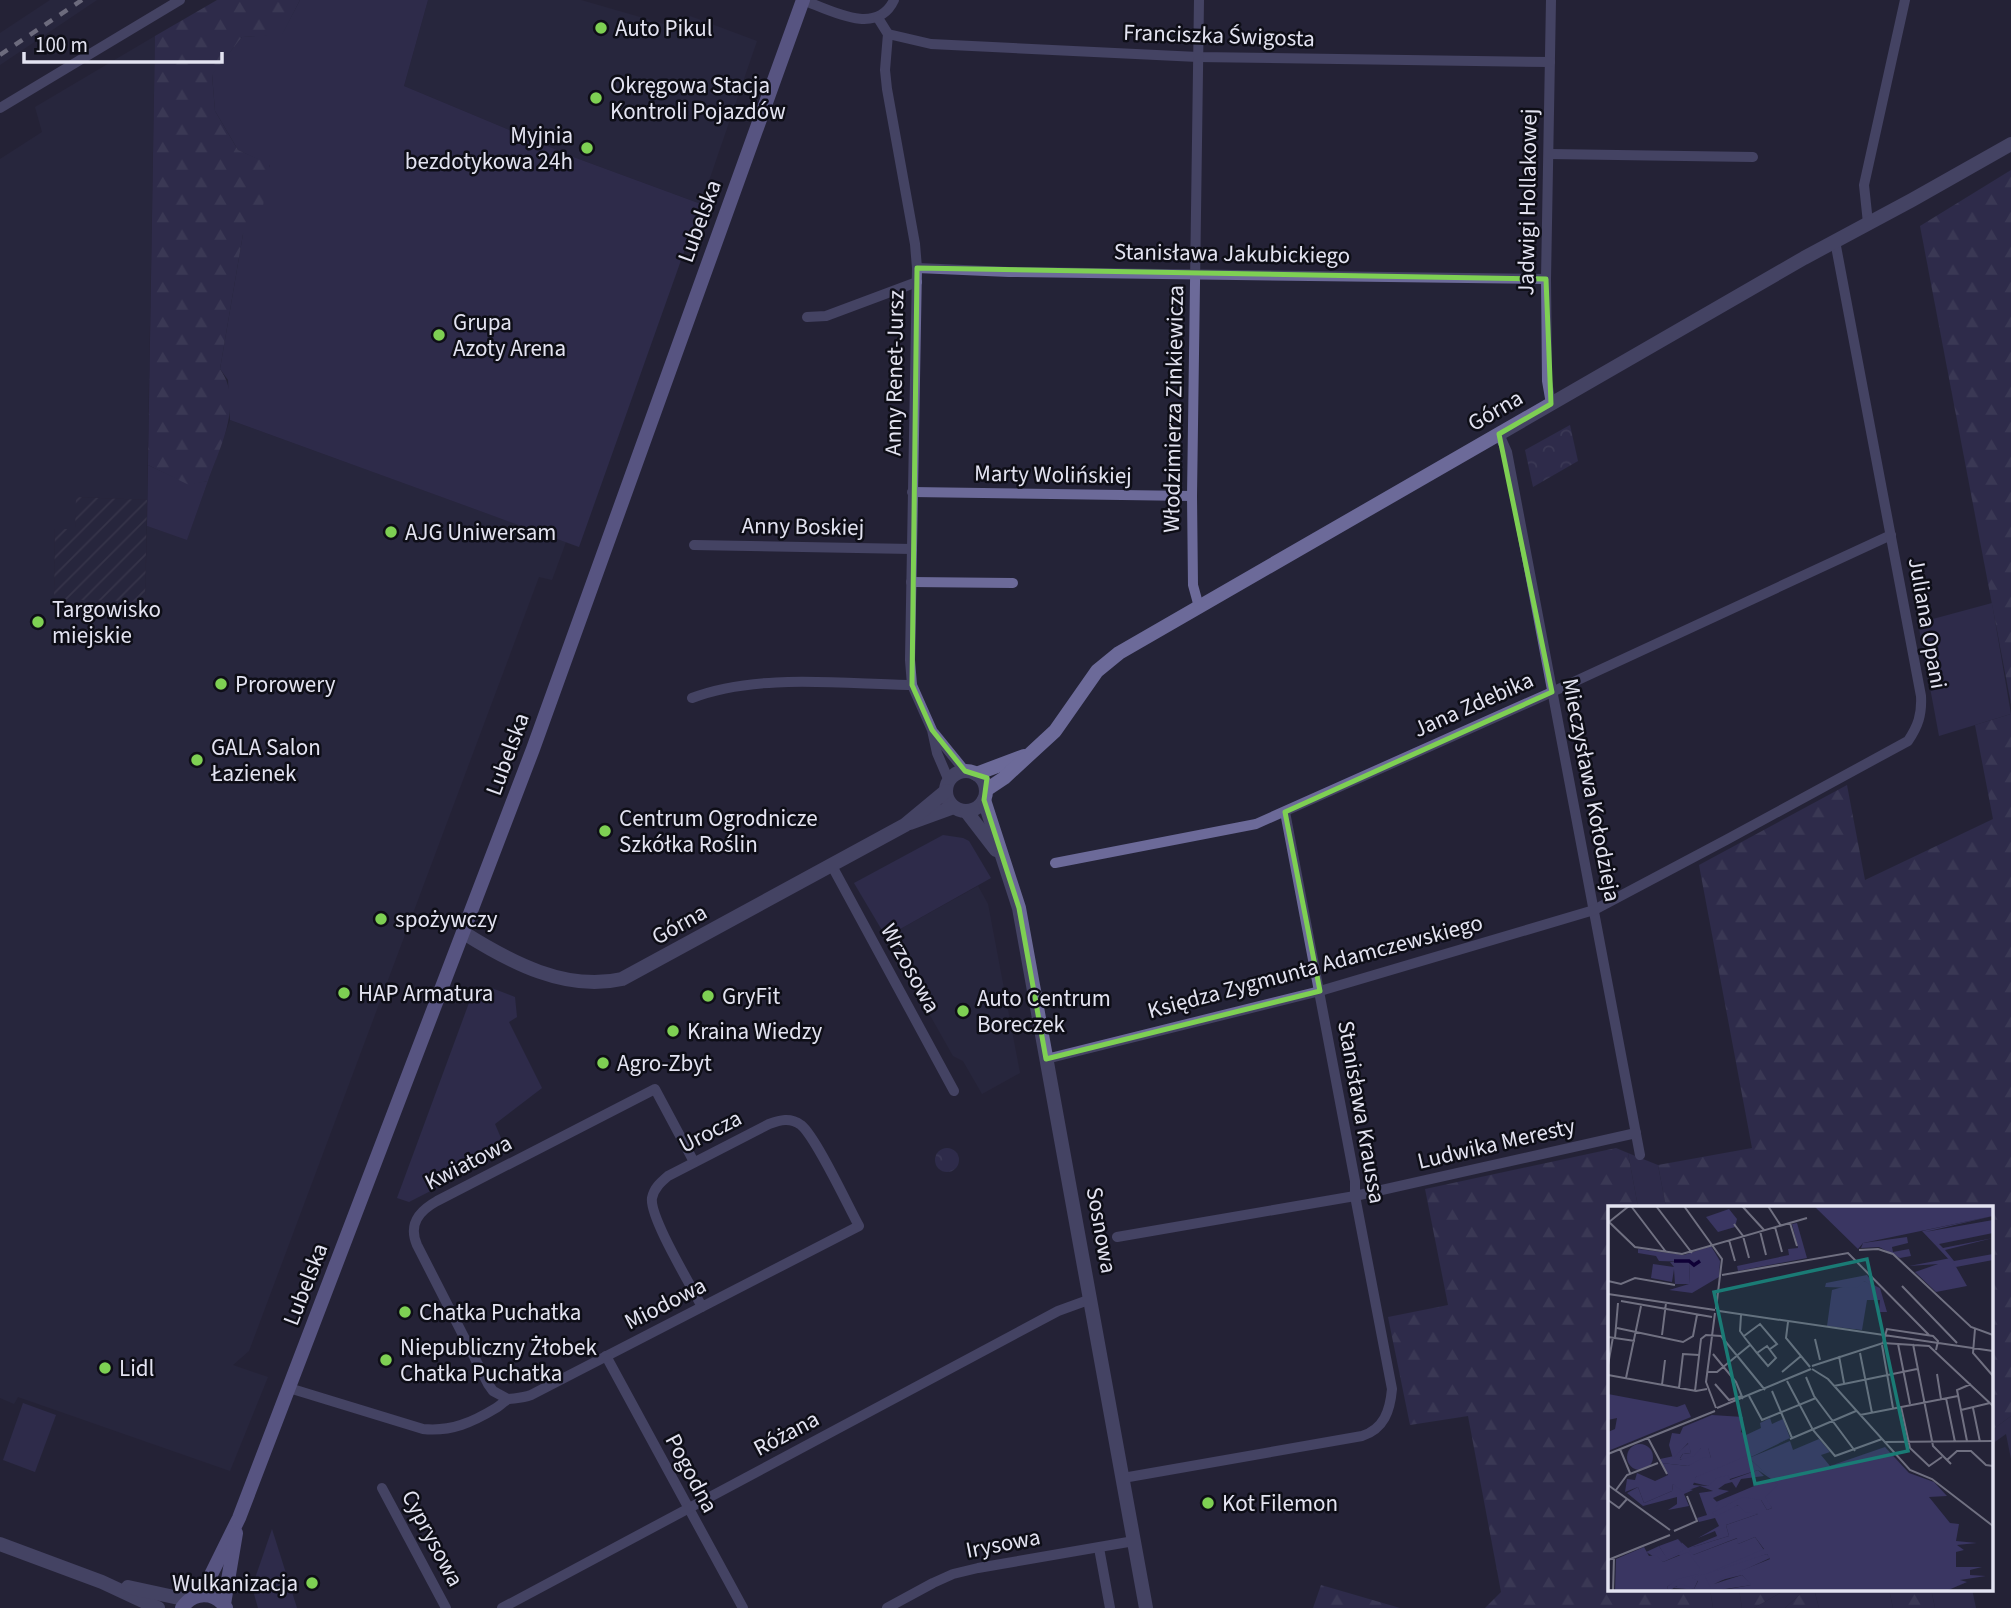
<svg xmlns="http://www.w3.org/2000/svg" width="2011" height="1608" viewBox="0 0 2011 1608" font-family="'Source Sans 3',sans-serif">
<defs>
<pattern id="industrial-furrows" width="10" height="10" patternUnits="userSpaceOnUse" patternTransform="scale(1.75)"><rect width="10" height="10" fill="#2c2a45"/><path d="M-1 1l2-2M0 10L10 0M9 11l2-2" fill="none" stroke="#4a4960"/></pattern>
<pattern id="forest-firs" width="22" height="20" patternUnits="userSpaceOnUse" patternTransform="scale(1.75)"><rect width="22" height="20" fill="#3a3662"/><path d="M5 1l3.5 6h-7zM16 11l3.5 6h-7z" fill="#565379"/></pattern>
<pattern id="park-crowns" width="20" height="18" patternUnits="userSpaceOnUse" patternTransform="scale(1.75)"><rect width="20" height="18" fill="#3a3662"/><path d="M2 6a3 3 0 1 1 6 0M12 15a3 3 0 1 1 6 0" fill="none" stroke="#565379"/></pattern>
</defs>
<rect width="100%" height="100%" fill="#242337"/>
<g fill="#2c2a45">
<polygon points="50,0 97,0 0,65 0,33"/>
<polygon points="428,0 581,0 685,30 690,16 757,41 701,204 576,158 404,86"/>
<polygon points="155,36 147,500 77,497 75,529 55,529 54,592 145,601 147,526 187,539 230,420 566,542 552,580 539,577 249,1351 233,1365 268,1377 230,1471 18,1397 14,1404 0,1398 0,159 42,132 35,107"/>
<polygon points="978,886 988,904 1020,1073 982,1094 963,1061 953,1056 886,937"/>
</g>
<polygon fill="url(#industrial-furrows)" points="76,497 147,500 145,602 54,599 55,529 75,529"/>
<g fill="#3a3662">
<polygon points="300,0 428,0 404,86 576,158 701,204 579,547 230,420 228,380 220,369 243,234 270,165 238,150 215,111 212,74 242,37 282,34"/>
<polygon points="148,465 189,484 208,481 187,540 147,526"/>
<polygon points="1992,603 2011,714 1939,736 1918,623"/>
<polygon points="943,835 963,838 969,841 991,878 886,937 854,883"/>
<polygon points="489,987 515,997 517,1017 509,1022 542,1088 495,1124 507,1152 409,1202 397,1198 473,992"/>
<polygon points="1628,1153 1658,1165 1666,1207 1638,1207"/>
<polygon points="23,1403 56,1415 35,1472 3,1460"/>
<polygon points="2011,1416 2011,1459 2006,1434 1992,1444 1992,1430"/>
<polygon points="272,1529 297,1608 258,1608 252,1587"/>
<polygon points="1710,1589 1739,1589 1742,1608 1713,1608"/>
<polygon points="1787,1589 1806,1589 1785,1608 1754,1608"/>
<polygon points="1814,1589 1889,1589 1893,1608 1819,1608"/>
<polygon points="1931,1589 1972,1589 1976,1608 1935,1608"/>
</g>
<g fill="url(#forest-firs)">
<path d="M217,0H300L282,35L242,37L212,75L215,111L238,150L270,164L260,224L243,234L220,369C244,402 220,447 208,481L189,485L148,465L155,36Z"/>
<polygon points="2011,170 2011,704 1920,226"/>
<polygon points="2011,714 2011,1416 1992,1430 1992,1207 1666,1207 1658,1165 1752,1148 1699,865 1847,785 1865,880 1993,819 1975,725"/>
<polygon points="1616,1148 1628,1153 1638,1207 1610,1207 1610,1589 1710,1589 1713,1608 1485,1608 1501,1592 1468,1416 1410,1425 1388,1317 1448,1305 1425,1189"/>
<polygon points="1321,1585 1400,1608 1313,1608"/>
<polygon points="1739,1589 1787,1589 1754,1608 1742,1608"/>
<polygon points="1806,1589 1814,1589 1819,1608 1785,1608"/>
<polygon points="1889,1589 1931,1589 1935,1608 1893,1608"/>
</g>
<g fill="url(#park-crowns)">
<polygon points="1570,425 1578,461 1533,487 1525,450"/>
<circle cx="947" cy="1160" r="12"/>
</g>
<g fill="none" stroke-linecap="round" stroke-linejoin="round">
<g stroke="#6c6a99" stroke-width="10">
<path d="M803,0C830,10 877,37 894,0"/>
<polyline points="1551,0 1546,279 1547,381 1551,404"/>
<polyline points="878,18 888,34 885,70 887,89 915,244 917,268 910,660 912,685 932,730 937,753 949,781"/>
<polyline points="888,34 931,44 1198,57 1550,62"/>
<polyline points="0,108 180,0"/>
<polyline points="1549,154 1753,157"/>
<polyline points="1868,223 1864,185 1905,0"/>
<polyline points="917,268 1009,272 1546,279"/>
<polyline points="807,317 826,316 917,282"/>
<polyline points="1499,434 1507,452 1640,1155"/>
<polyline points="912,492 1192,496"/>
<polyline points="694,545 912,549"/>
<polyline points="911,582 1013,583"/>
<polyline points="1199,607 1193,585 1192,496 1199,0"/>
<path d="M692,698C757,673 842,684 912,685"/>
<polyline points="934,733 965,771"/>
<polyline points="1055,863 1256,824 1552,692 1891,535"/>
<polyline points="832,866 954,1091"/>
<path d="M1046,1059L1320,991L1594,910L1726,840L1908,741C1918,726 1922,715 1921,696L1835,241"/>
<polyline points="1117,1237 1355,1196 1636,1133"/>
<polyline points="606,1356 743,1608"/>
<path d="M289,1388L423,1429C451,1432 473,1422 496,1408C500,1406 505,1400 509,1399C517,1398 523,1398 531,1395L859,1226C848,1206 816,1137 801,1125C790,1117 780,1120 769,1124L668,1176C661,1182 654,1188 652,1198C649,1217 692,1287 702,1307"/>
<path d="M508,1399L493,1391L488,1384L417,1245C408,1224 419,1211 437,1201L655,1089L694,1162"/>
<path d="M1123,1478L1362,1436C1384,1429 1390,1411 1392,1389L1355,1196V1181L1285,812"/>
<polyline points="382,1488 446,1608"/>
<polyline points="1099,1548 1110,1608"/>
<polyline points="502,1608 1058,1311 1091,1299"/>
<polyline points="887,1608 933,1583 953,1574 978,1568 1134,1541"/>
</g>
<g stroke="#6c6a99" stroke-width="14">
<circle cx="966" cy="791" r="20"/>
<polyline points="976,774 1024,756"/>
<polyline points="986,790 1004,778 1055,731 1097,671 1119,653 1804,258 1912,200 2011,144"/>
<polyline points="984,800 1019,908 1146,1608"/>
<polyline points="966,811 996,850"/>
<polyline points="910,823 954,807"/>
<path d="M464,933C510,962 566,992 622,979L905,825L946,791"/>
<polyline points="0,1544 102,1582 158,1608"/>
<polyline points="128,1587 188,1600"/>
</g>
<g stroke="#9590dc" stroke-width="14">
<polyline points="201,1595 239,1518 533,749 803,0"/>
<polyline points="224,1604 236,1533"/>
<path d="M182,1608C193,1592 214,1590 226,1608"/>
</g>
<polyline stroke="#c3c3d2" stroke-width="4.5" stroke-dasharray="9 9" stroke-linecap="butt" points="0,55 82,0"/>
</g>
<path d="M0 0H2011V1608H0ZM917,268L1546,279L1551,404L1499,434L1552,692L1285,812L1320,991L1046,1059L1019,908L984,800L987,778L965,771L932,730L912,685Z" fill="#242337" fill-opacity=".55" fill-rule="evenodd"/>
<path fill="none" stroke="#7ed053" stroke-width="5" stroke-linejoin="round" d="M917,268L1546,279L1551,404L1499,434L1552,692L1285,812L1320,991L1046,1059L1019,908L984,800L987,778L965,771L932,730L912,685Z"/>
<g fill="#7ed053" stroke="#0e0e17" stroke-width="2.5">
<circle cx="601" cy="28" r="7"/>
<circle cx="596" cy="98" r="7"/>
<circle cx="587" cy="148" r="7"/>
<circle cx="439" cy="335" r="7"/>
<circle cx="391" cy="532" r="7"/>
<circle cx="38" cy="622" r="7"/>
<circle cx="221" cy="684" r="7"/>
<circle cx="197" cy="760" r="7"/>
<circle cx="605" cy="831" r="7"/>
<circle cx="381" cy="919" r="7"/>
<circle cx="344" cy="993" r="7"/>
<circle cx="708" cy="996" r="7"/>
<circle cx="963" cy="1011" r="7"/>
<circle cx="673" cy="1031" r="7"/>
<circle cx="603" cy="1063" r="7"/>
<circle cx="405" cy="1312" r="7"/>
<circle cx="386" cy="1360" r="7"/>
<circle cx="105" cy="1368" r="7"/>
<circle cx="1208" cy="1503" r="7"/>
<circle cx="312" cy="1583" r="7"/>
</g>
<g text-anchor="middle" stroke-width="5" stroke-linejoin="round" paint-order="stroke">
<g font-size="23" fill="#e3e3f1" stroke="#0e0e17" text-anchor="start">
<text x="615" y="36">Auto Pikul</text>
<text x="610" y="93">Okręgowa Stacja<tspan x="610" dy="26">Kontroli Pojazdów</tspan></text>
<text x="573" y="143" text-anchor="end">Myjnia<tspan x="573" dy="26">bezdotykowa 24h</tspan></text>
<text x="453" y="330">Grupa<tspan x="453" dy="26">Azoty Arena</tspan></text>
<text x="405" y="540">AJG Uniwersam</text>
<text x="52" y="617">Targowisko<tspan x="52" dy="26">miejskie</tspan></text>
<text x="235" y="692">Prorowery</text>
<text x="211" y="755">GALA Salon<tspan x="211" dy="26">Łazienek</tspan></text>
<text x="619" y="826">Centrum Ogrodnicze<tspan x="619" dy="26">Szkółka Roślin</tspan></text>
<text x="395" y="927">spożywczy</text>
<text x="358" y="1001">HAP Armatura</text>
<text x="722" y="1004">GryFit</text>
<text x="977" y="1006">Auto Centrum<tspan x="977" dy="26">Boreczek</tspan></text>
<text x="687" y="1039">Kraina Wiedzy</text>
<text x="617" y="1071">Agro-Zbyt</text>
<text x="419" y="1320">Chatka Puchatka</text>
<text x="400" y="1355">Niepubliczny Żłobek<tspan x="400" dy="26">Chatka Puchatka</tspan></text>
<text x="119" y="1376">Lidl</text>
<text x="1222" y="1511">Kot Filemon</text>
<text x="298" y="1591" text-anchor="end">Wulkanizacja</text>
</g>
<g font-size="23" fill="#e3e3f1" stroke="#0e0e17">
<text transform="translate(1219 35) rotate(2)" y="8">Franciszka Świgosta</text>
<text transform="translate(1527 202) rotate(-89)" y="8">Jadwigi Hollakowej</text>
<text transform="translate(699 221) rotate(-70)" y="8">Lubelska</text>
<text transform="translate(1232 253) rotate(1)" y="8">Stanisława Jakubickiego</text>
<text transform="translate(894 373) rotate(-89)" y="8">Anny Renet-Jursz</text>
<text transform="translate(1173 409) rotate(-89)" y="8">Włodzimierza Zinkiewicza</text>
<text transform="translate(1495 410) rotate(-30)" y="8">Górna</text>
<text transform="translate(1053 474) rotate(1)" y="8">Marty Wolińskiej</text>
<text transform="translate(803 526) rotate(1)" y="8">Anny Boskiej</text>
<text transform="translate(1928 623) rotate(80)" y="8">Juliana Opani</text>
<text transform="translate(1473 704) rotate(-24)" y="8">Jana Zdebika</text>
<text transform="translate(507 754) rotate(-70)" y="8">Lubelska</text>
<text transform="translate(1592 790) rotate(79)" y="8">Mieczysława Kołodzieja</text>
<text transform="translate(679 924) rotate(-29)" y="8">Górna</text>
<text transform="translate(1315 966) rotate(-15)" y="8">Księdza Zygmunta Adamczewskiego</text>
<text transform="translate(911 968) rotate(61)" y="8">Wrzosowa</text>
<text transform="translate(1362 1112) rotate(80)" y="8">Stanisława Kraussa</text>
<text transform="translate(710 1131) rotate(-27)" y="8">Urocza</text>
<text transform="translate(1496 1143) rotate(-13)" y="8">Ludwika Meresty</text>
<text transform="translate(468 1162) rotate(-27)" y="8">Kwiatowa</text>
<text transform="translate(1102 1230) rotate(80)" y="8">Sosnowa</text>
<text transform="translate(305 1284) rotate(-69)" y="8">Lubelska</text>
<text transform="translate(665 1303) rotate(-27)" y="8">Miodowa</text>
<text transform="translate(786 1433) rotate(-28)" y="8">Różana</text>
<text transform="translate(692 1473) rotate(62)" y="8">Pogodna</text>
<text transform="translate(433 1538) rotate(62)" y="8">Cyprysowa</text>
<text transform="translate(1003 1543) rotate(-11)" y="8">Irysowa</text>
</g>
</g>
<g transform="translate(1608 1206)">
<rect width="385" height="385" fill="#242337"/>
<path d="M385,10L317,26L385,14V27L331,38L335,42L385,32L337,44L346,55L385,48V54L348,61L314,25ZM299,31L300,37L284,41L285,46L301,43L303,50L292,52L271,41L253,42L255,37ZM62,56H82L81,78H67L66,63L64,76L43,72L45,58L66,61ZM256,75L272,82L279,106H271L272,94H259L254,124L219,120L224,84ZM182,232L141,252L171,279L162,297L164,302L159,304L153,294L123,297L120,302L131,299L150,308L118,319L121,330L85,341V349L130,332V338L147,331L156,344L146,351L159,348L162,352L106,378L134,369L144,379L104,385L90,374L86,383L69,380L61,385L59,381L87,356L71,349L55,356L38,346L51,340L57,349L74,337L70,333L80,342L109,330L107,325L90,332L111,320L107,312L91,316L89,312L99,309L96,301L163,273L150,264L100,280L83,276L94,265ZM81,237L83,247L74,248L78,243L72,252V254L93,242L100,241L103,252L80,260L53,257L52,253L66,250ZM65,278L85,284L76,288L81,300L60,304L69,298V291L35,300L19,287L30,281L36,297L64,285Z" fill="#3a3662"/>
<path d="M206,0H385V10L255,37L250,43ZM343,52L359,80L328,86L307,66L330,58L301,60ZM259,69L269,83L256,75L249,82L217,81L218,77ZM0,188L69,201L77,198L83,211L0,245V226L7,223L9,212L0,214ZM104,209L135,211L133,226L138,229L153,222L152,217L162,212L164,218L175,213L182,232L88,271L85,279L100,280L109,272L120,269L122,274L150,264L156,270L133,273L128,282L124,276L117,278L110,283L121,285L105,292L111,298L107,301H96L91,287L105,285L92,280L75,286L65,278L64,285L36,297L30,281L17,286L19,273L27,274L29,267L47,275L60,269L53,257L80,260L96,251L103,252L100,242H93L86,250L71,254L78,243L76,248L83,247L80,237L65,253L61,239L64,227L72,228L75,221ZM211,233L222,246L213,249L222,260L277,241L301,267L326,276L339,290L321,291L342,317L351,318L348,335L369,337L349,339L356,344L348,346V361H374L362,364V369L378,370L352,374L359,376L338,385H110L143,379L134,369L105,376L162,353L159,348L98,368L156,343L147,331L130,338L129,332L85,349L81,344L85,341L121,330L118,319L150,308L137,306L130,299L109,310L104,307L134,291L153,294L159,304L164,302L157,291L170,279L141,252L182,235L185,244ZM19 251a13 13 0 1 1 26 0a13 13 0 1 1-26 0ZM70,333L78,343L59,353L51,340ZM36,341L41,350L48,349L55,356L80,346L92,362L90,368L70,373L59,381L61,385H7L8,353ZM96,368L104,385L65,382L74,378L86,383L90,375L84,372Z" fill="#3a3662"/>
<path d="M103,40L112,55L111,71L84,87L61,84L81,78L82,56L51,55L48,50L30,47V43L76,49Z" fill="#3a3662"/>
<path d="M121,3L129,13L127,21L110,26L98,11ZM189,17L199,52L130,65L129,60L181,49L180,43L190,42L184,18Z" fill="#3a3662"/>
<path fill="none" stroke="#0f0036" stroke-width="3.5" d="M66,55H81L86,59L92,55"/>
<path fill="none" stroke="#707081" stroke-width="2" d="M23,0L58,46M48,0L84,47M76,0L114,53L108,103M134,0L156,24M160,0L173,20M0,15L27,41L74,48L199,12M1,16L21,0M182,17L189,40M126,18L135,30L141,52M167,21L174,46M152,25L158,49M121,34L127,55M251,44L270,43L285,48L363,121L385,129M114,69L240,47L321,129M0,75L13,78L27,72L67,79M294,80L349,137M0,88L107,104M13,95L104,111M111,105L385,145M107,107L98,176L108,202M133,109L132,125L137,132L149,147L160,160L168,152L159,140L149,147M180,116L178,132L202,161M9,122L75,136L85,130L89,109M367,123L365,147L385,170M54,129L58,97M136,130L152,118L169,138L162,143M0,131L27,135M7,132L10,97M207,133L212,154M275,137L279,123L325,130L330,135L328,144M290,138L302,198M305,138L325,240L343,258M274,139L285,202M252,147L264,207M105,148L128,176L135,193M231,150L236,177M0,159L5,131M204,160L275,137L321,140L385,200M204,163L220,173L302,264L324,273L385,320M100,166H109L142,139M174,166L193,150M329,168L333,193M0,169L88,185L99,183M198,171L206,190L247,245M18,172L33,100M179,175L205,224L227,250L274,233M107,178L121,194L134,190M54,179L57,154M226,180L309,163M71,182L75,148L91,149M87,185L93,133L98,129L113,130L157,184M164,185L184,232M141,190L154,214L208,192M338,192L347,236M293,201L302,242L321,260L334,251M109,202L203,163M365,202L372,236M353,204L382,197M252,209L350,190M40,232L59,268M182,233L248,205M359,235L349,184L363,178M276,236L385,235M12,243L22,267M0,248L107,205M339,254L349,245H363L378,259L385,260M0,279L62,324M8,284L19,269L50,257M0,294L11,302L19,293M66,325L89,315L79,290M0,354L62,329M5,385L6,351"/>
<path fill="#1a7b75" fill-opacity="0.15" stroke="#1a7b75" stroke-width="3.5" d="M259,53L300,245L147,278L106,86Z"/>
<rect width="385" height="385" fill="none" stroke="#e3e3f1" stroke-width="3.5"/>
</g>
<path d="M24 52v10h198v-10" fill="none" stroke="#e3e3f1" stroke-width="3.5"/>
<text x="35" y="52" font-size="21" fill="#e3e3f1" stroke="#0e0e17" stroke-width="5" paint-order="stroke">100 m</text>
</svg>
